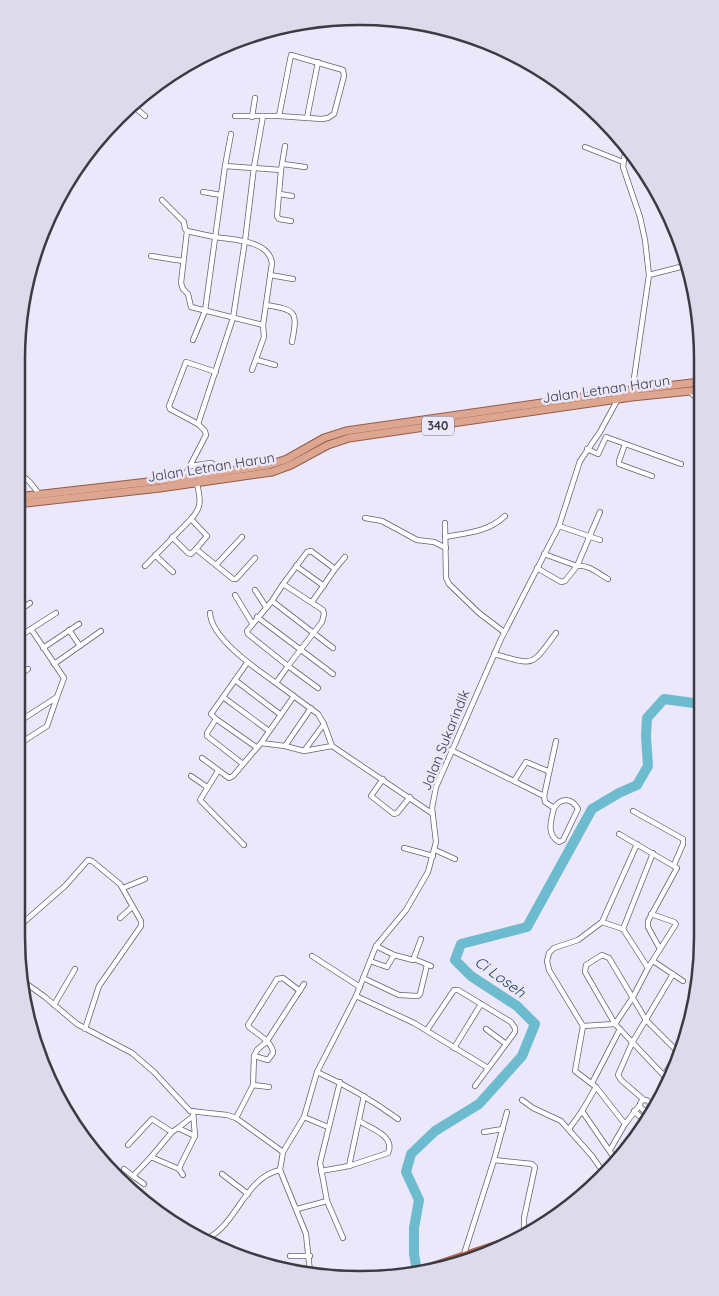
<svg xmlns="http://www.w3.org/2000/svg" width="719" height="1296" viewBox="0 0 719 1296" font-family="Quicksand,sans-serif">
<rect width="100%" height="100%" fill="#ebe8fb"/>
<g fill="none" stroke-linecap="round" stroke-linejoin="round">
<polyline stroke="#6dbbce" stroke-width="10" points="417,1271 414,1254 414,1228 419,1200 406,1172 411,1154 435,1131 479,1104 522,1056 535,1024 517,1006 471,976 455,960 461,944 527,927 592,809 619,793 637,785 648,766 646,736 647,718 664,699 701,704"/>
<g stroke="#646272" stroke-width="6">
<g id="street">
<polyline points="132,105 145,116"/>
<polyline points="235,116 279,116 322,119 328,118 334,114 344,76 343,70 291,55 279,116"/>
<polyline points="252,117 255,98"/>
<polyline points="307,118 318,62"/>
<polyline points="285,146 281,170 277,216 279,219 291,221"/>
<polyline points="626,146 623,167 640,217 645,240 649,275 632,392"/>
<polyline points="585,147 623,162"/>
<polyline points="283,164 305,167"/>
<polyline points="225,166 281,170"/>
<polyline points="203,192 221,195"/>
<polyline points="280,194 292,196"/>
<polyline points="162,200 184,222 185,229 187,231 181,283 183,289 188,294 191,307 263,325"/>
<path d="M187,231C196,233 205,235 215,237C233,240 269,240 272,263L263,325L264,337L252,370"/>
<polyline points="151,256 183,261"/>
<polyline points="270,275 293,279"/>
<polyline points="649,275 688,265"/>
<path d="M266,305C296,310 298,311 292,342"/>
<polyline points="193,340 205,311 225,166 231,134"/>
<polyline points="257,360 275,365"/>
<polyline points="689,391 700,401"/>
<polyline points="198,424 170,409 169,406 186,362 216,372"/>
<polyline points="625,444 619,461 619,464 652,476"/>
<polyline points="587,449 598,454 606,437 681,464"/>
<polyline points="190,466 211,463 213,464 214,473"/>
<path d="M17,475C27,476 33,486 39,494"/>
<polyline points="183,479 206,435 205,431 198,424 233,318 245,241 254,167 263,116"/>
<path d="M197,483C200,499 203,506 191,519L207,536L196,549L233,579H236L255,558"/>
<polyline points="365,518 382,521 417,540 434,542 446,548"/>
<polyline points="445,523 446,578 449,584 479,613 504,632"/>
<polyline points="559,526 600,540"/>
<polyline points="172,537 188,553 191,554 196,549"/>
<path d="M445,537C467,533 488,532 505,516"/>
<path d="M544,554L577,566C588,564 599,574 608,579"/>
<polyline points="155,555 173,572"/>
<polyline points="216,565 242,537"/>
<polyline points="145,566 191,519"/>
<polyline points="296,566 324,586"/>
<polyline points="537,568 561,582 565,581 577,566 600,512"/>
<polyline points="335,569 345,557"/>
<polyline points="283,584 307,552 311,551 335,569 312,602"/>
<polyline points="255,590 266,607"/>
<polyline points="235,595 252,623"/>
<polyline points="272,601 283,584 323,610 324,614 322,622 288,666 318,688"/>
<polyline points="17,612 30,603"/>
<path d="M210,613C211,638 256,669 276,683"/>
<polyline points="257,617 333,674"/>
<polyline points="31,629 64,678 57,697"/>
<polyline points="69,630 80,646"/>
<polyline points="17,638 56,613"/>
<polyline points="43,648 79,624"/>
<polyline points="333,648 272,601 247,631 248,634 288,666 276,683 318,714 324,724 332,746 433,814"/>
<path d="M494,654C535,665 530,668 556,633"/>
<polyline points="247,663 211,714 216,719 256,747"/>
<polyline points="54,664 101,631"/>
<polyline points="17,676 28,669"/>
<polyline points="235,680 281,715"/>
<polyline points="223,697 269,731"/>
<polyline points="17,700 23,696"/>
<polyline points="216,719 207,733 207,736 243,764"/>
<polyline points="261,743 294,696"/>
<polyline points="16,746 47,726 57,697 17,723"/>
<polyline points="285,746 311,708"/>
<polyline points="451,750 544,796 556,741"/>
<polyline points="304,751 324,724"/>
<polyline points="202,758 229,778 233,776 261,743 285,746 304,751 332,746"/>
<polyline points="218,771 200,800 244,845"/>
<polyline points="191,776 207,787"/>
<polyline points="383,779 371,796 394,814 397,813 410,797"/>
<polyline points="514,781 526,762 548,771"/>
<path d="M544,796L545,802L554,808C551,821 546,834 559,842L563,840L578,809C572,798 561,797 554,808"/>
<polyline points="633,811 683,839 683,844 674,865"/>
<polyline points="619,834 677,868 648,921 648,927 660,949"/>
<polyline points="404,848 433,856"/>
<polyline points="435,850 455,859"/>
<polyline points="123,888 145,879"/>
<polyline points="120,918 132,907"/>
<polyline points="16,929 65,886 88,860 92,861 120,884 141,921 141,926 99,986 85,1029"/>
<polyline points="623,929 653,853"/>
<polyline points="376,946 394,955 413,960 421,939"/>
<polyline points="312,956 360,987"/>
<polyline points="414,959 431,966"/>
<polyline points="370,961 387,967 394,955"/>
<polyline points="653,961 683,981"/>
<polyline points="648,968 676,924 674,922 651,914"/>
<polyline points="363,978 399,995 418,996 420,994 427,965"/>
<polyline points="24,982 45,997 77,1024 132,1053 154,1072 190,1111 227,1115 236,1118 283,1152 280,1170 306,1234 310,1272"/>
<polyline points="356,996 414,1023 488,1068"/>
<polyline points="54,1005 75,969"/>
<polyline points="583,1026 615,1024 633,997 648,968 623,929 602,922"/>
<polyline points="486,1029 506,1044"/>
<polyline points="427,1030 454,990 458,990 511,1022 515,1028 515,1032 475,1086"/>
<polyline points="454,1048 481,1004"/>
<path d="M254,1056L268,1060L273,1053C273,1042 257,1034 249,1027L248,1025L277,979L283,978L300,991"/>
<path d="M317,1072C346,1085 372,1100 398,1119"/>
<polyline points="664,1075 678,1053"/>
<polyline points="669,1081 615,1024 585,972 586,965 602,955 609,958 646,1020 681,1055"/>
<polyline points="340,1082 320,1163 327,1201 343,1238"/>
<polyline points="592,1083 620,1029"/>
<polyline points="253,1085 269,1087"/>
<polyline points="596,1087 582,1111 615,1159"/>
<polyline points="643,1099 621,1080 618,1075 632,1043 673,974"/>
<circle cx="645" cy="1105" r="5"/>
<polyline points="522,1100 533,1108 561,1121 592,1156 604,1173"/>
<polyline points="650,1105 666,1089"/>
<polyline points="643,1110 650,1117"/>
<polyline points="634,1111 646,1122"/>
<polyline points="304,1117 328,1127"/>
<polyline points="236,1118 253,1085 254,1056 257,1050 267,1041 304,984"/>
<polyline points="625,1124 596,1087 575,1071 583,1026 549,970 547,961 549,953 554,948 578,940 602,922 637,844"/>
<polyline points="178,1128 192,1117"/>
<polyline points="569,1129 582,1111"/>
<polyline points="172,1132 151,1157 179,1169"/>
<polyline points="484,1132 503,1129"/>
<polyline points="128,1145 152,1119 172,1132 178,1128 195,1136"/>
<polyline points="610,1150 625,1124 639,1106"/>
<polyline points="283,1152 304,1117 317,1072 356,996 376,946 406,910 428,872 436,842 432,808 436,787 501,639 559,526 580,461 600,432 619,397"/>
<polyline points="494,1160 532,1164 535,1167 524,1218 524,1233"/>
<polyline points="349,1166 364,1096"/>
<polyline points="124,1169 133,1176"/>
<path d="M321,1171L349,1166L388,1153C396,1136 370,1128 359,1121"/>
<polyline points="222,1174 248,1194"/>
<polyline points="183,1175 179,1169 181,1164 195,1136 193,1111"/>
<polyline points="144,1184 133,1176 151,1157"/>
<polyline points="297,1209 327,1201"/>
<path d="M206,1239C238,1224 244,1178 280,1170"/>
<polyline points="290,1256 310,1256"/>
<polyline points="463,1257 494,1160 507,1112"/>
</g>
</g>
<g stroke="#955a46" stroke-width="9">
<g id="primary">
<polyline points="17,497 183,478 269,465 287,459 324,438 346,431 632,390 700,382"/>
<polyline points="17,504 160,488 272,472 291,465 328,445 349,438 632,397 700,390"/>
</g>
</g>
<g stroke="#955a46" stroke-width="9">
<polyline id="highway" points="425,1269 515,1239"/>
</g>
<use href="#street" stroke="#fff" stroke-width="4.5"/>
<use href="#primary" stroke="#dca691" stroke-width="7"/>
<use href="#highway" stroke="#c56b48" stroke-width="8"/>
</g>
<g text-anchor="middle" stroke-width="5" stroke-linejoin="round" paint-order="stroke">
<rect fill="#ebe8fb" stroke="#706e7a" stroke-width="1" x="422" y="416.5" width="32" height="19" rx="4"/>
<g font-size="12" font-weight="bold" fill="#3c3a42">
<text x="438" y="430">340</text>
</g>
<g font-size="14" fill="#3c3a42" stroke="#ebe8fb">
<text transform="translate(606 389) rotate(-8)" y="5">Jalan Letnan Harun</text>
<text transform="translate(211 467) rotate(-9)" y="5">Jalan Letnan Harun</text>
<text transform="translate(445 740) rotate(-68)" y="5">Jalan Sukarindik</text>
</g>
<g font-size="15" font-style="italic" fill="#1a3f48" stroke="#ebe8fb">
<text transform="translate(500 977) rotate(36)" y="5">Ci Loseh</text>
</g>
</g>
<path d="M0 0H719V1296H0ZM359 25H360A334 334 0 0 1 694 359V937A334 334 0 0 1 360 1271H359A334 334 0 0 1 25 937V359A334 334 0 0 1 359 25Z" fill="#dddaec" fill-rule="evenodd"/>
<path fill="none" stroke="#3c3a42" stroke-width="2.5" d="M359 25H360A334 334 0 0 1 694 359V937A334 334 0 0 1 360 1271H359A334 334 0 0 1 25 937V359A334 334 0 0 1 359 25Z"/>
</svg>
